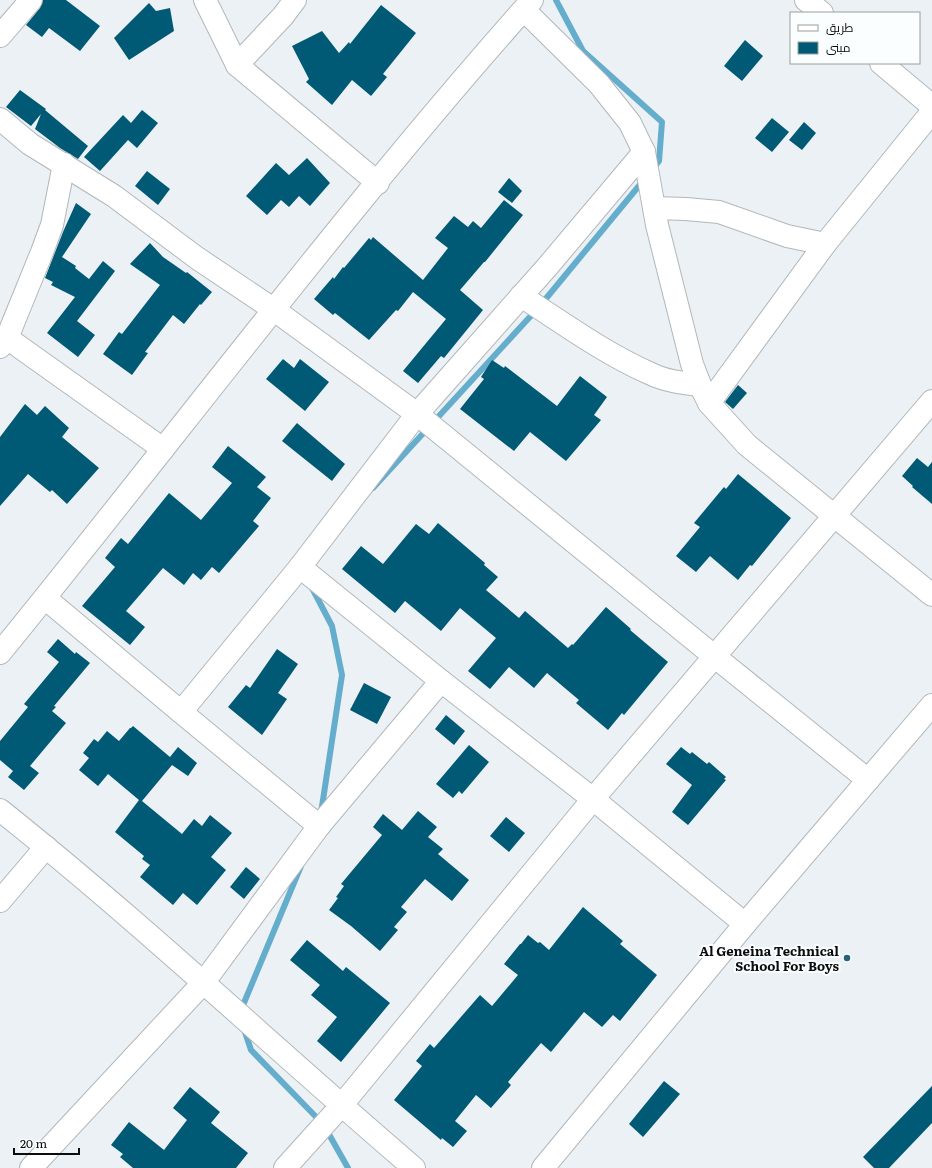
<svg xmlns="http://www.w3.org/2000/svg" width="932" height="1168" viewBox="0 0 932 1168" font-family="Literata,Cairo,serif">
<rect width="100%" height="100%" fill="#ebf1f4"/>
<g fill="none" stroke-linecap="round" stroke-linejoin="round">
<g stroke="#65adcc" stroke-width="6">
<polyline points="556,0 583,51 662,122 659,161 653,169"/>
<polyline points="373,488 539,307 643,181"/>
<polyline points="311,586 332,626 342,675 321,813"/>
<polyline points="241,1010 301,866"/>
<polyline points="244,1029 251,1050 321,1122"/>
<polyline points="326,1129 348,1168"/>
</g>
</g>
<g fill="#005a75">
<polygon points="43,0 66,0 100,26 80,51 49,28 42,37 26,25 40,8"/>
<polygon points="149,3 156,11 170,8 174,31 129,60 114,38"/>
<polygon points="381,5 416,33 383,74 387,77 371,96 352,80 332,105 306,82 309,79 292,46 322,31 339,53 349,42 350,44"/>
<polygon points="745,40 763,56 742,81 724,66"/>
<polygon points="20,90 46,109 45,110 88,146 78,159 60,148 35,129 41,114 31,126 6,107"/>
<polygon points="142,110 158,123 137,148 128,140 100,171 84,157 123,115 131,123"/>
<polygon points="772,118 789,132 772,152 755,138"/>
<polygon points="804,122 816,133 802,150 789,140"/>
<polygon points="307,158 330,183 310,206 299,196 289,207 281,200 267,215 246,196 276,163 289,175"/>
<polygon points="147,171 170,189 158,205 135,186"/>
<polygon points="509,178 522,191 512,203 498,192"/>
<polygon points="504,200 523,215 485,262 484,262 460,290 483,310 444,358 441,356 418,383 403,371 446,319 413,292 398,311 396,310 369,340 335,313 333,315 314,299 333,277 334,279 343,267 344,268 369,238 371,240 373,237 423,280 448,248 435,238 454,216 468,227 473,221 481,228"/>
<polygon points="76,203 91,214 62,257 76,266 75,268 89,279 103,261 115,271 77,321 95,335 78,357 47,333 75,297 51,285 53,282 45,278 63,232"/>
<polygon points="150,243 163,257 186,273 187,272 212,292 201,305 200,304 184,324 173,315 145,352 148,353 132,375 103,354 119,332 122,334 160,285 130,264"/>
<polygon points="283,359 294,368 300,359 329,382 305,411 266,379"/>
<polygon points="492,360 504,368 505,366 557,406 580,376 607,397 594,415 601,420 566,461 530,432 514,451 460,409 484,379 481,377"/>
<polygon points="738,385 747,393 733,409 725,402"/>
<polygon points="25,404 37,415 45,406 69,428 62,437 99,468 67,504 52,490 50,492 28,474 0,506 0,437"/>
<polygon points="297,423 345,464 332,481 282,441"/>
<polygon points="228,446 266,477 257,487 271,498 253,521 259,526 219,573 212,567 201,580 193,573 184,585 163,568 126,611 145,627 130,645 82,606 115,567 105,558 121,538 128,544 169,493 201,520 232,483 212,467"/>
<polygon points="917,458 928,467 932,462 932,504 912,487 913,486 902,476"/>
<polygon points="738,474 791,518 752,566 750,565 738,580 710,556 696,572 676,556 700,527 694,523 724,487 726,489"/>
<polygon points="438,523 485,563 484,565 498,577 486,590 519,618 525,611 568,648 572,644 573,645 606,607 631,629 630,630 668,662 624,715 622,713 608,730 576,703 579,700 547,673 534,688 509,667 490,689 468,671 496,638 460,608 441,631 405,601 395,613 342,569 361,546 383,564 416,524 429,534"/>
<polygon points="58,639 75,654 76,652 90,663 54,706 56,707 52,711 66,723 30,766 39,773 24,790 8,777 13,771 0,760 0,741 28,707 24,704 59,662 47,652"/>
<polygon points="277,649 298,664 278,693 287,699 262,735 228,707 246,685 250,688"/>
<polygon points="364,683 391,697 377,724 350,710"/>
<polygon points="446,715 465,731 454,745 435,729"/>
<polygon points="133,726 170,757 178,747 197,763 188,776 172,765 142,801 182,834 194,819 202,826 210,815 232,833 211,857 226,870 197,905 183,893 173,905 140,877 150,865 142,859 144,856 115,832 139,800 108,774 98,786 79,770 89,758 83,753 94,739 98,742 107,731 119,741 130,728 131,728"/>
<polygon points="469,745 489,762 462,794 459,791 453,798 436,784"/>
<polygon points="681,747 690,754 692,752 707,764 709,762 726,777 724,779 726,780 688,825 672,812 692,785 666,764"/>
<polygon points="418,811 437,827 428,837 443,849 438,854 469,880 452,901 425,879 401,907 407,912 394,927 398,930 380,951 351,926 329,910 338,898 336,897 344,886 341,884 382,835 373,827 383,814 402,830"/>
<polygon points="506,817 525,833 509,852 490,836"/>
<polygon points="246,867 260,879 244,899 230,887"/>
<polygon points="583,907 623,941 620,944 657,975 620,1021 613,1015 602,1027 584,1012 551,1052 541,1043 508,1082 511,1085 491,1108 476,1095 455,1121 467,1131 453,1147 442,1138 441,1140 394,1100 422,1066 416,1061 430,1044 434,1048 480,995 492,1006 518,975 504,964 520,944 521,944 528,935 538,943 540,942 549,950"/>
<polygon points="307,940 343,971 346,967 390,1003 341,1062 317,1041 337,1017 311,995 320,985 290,960"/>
<polygon points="664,1081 680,1094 643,1137 629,1124"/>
<polygon points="932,1086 932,1123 889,1168 874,1168 863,1157"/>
<polygon points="190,1087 220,1112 211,1123 248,1153 236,1168 133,1168 120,1157 123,1154 111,1145 129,1122 164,1150 187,1120 173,1108"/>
</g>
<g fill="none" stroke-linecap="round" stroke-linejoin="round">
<g stroke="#b1b7ba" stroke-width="24">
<g id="street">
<polyline points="205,0 237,65 283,16 295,0"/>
<polyline points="524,10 599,84 630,123 644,152 657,225 692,364 700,385 709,403 747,445 932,595"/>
<polyline points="0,36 31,0"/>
<polyline points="237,65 378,183"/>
<polyline points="0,119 30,144 114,196 197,258 273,309 417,414 714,656 868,780"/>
<polyline points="654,208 686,209 719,212 787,236 825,244"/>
<path d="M521,296C563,323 604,353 649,373C665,381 682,383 700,385"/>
<polyline points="7,338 163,449"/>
<polyline points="0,347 7,338 42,252 52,225 64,164"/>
<polyline points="709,403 825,244 932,112"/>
<polyline points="300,567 417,414 548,266 644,152"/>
<polyline points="45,598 181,712 300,567 441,681 593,799 745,924"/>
<path d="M0,653C177,436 345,210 532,0"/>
<polyline points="181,712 319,826"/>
<path d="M0,810C143,924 275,1049 414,1168"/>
<polyline points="0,901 46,847"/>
<polyline points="31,1168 204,982 319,826 441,681"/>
<polyline points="285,1168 341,1106 593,799 932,401"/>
<polyline points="543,1168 745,924 932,705"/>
</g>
</g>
<g stroke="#b1b7ba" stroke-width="24">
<g id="secondary">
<polyline points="806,0 822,13"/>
<polyline points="881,63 932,106"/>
</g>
</g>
<use href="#street" stroke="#fff" stroke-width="22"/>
<use href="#secondary" stroke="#fff" stroke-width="22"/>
</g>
<circle fill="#26627a" stroke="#fbfeff" stroke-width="1.5" cx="847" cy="958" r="4"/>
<g text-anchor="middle" stroke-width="4" stroke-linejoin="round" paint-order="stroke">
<g font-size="13" font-weight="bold" fill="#0a0c0d" stroke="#fbfeff" text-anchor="end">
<text x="839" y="956">Al Geneina Technical<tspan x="839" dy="15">School For Boys</tspan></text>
</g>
</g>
<rect x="790" y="12" width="130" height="52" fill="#fbfeff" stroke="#9b9d9e"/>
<rect x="798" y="25" width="20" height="6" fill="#ffffff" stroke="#9b9d9e"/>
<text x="826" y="32" font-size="12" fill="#0a0c0d">طريق</text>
<rect x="798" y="42" width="20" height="12" fill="#005a75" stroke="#9b9d9e"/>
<text x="826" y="52" font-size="12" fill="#0a0c0d">مبنى</text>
<path d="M14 1148v6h65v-6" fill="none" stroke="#0a0c0d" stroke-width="2"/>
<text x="20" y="1148" font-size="12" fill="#0a0c0d" stroke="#fbfeff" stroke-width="3" paint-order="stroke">20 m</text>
</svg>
